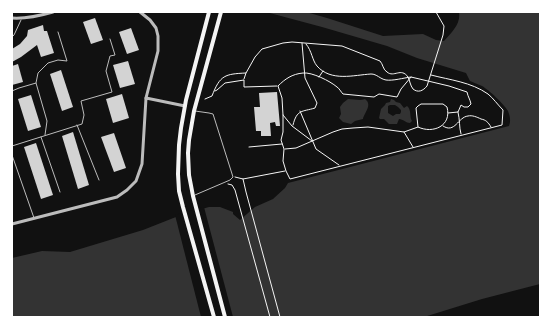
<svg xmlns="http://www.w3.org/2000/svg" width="552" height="329" viewBox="0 0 552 329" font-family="Lato,sans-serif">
<rect width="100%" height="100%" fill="#111"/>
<g fill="#333" fill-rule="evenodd">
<path d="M266,12H306L327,18L383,36L423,34L436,40L444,41C452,32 461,24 459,12H540V284L482,299L424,317H12V258L42,251L70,252L143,230L181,215L209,207H220L233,212V214L240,220L255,207L273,199L285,188L288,183L509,126C511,121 510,116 508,111C504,104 489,90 482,86C478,84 474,83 470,81L466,73L417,58L387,46L322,27Z"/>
<path d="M348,99C354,99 360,101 365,99C373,105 364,113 363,119L355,121L351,124L343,122L339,118L341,114L340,107L343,103Z"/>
<path d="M391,99L394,100L396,102L400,103L404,108L407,106C411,109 410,115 411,119L412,121L410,123C406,123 403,119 399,119L397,124H389L384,119H380L379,118L381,109L385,105L386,103L390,102ZM390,105H395L398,107L401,110V112L400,114H396L393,116L388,113V106Z"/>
</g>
<polygon fill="#111" points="204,207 233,317 201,317 175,215"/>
<g fill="#d3d3d3">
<polygon points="95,18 103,40 91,44 83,22"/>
<polygon points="43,25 44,31 47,31 54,53 41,57 37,45 21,57 12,62 12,49 20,44 27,36 28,30"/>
<polygon points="131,28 139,50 127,54 119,32"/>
<polygon points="128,61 135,84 120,88 113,65"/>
<polygon points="18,64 23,82 12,85 12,66"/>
<polygon points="61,70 73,107 62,111 50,74"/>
<polygon points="277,92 280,126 276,126 275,122 270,123 271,136 261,136 261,131 256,131 254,107 260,107 259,93"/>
<polygon points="122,94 129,118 113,123 106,99"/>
<polygon points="31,95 41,127 28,131 18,99"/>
<polygon points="73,132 89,185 78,189 62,136"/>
<polygon points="114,133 126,168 114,172 101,137"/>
<polygon points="36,143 53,195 41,199 24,147"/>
</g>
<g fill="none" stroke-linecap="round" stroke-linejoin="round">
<g stroke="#f5f5f5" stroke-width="1">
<path d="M306,44C312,51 312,60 317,66C331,82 354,75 371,74C377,74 380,79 386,80C393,81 403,78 411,77"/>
<polyline points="319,77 323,71"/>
<polyline points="244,79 246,73"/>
<polyline points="215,91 217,90 225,83 244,80 244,87 277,86"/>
<path d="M205,99L212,96C220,75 225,74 246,73L255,57L262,49L283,43L292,42L342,46L380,61C383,64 383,70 387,72C394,78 401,67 408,77C410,81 410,85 413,89C418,93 423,91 427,86L443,35L444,26L436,12"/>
<polyline points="300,111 316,149 339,165"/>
<path d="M458,112C460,120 459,127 461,134"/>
<path d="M283,115V132L281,140L284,149L283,161L286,171L290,179L502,125L503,110C498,105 493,98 488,94C471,82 450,80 431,75"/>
<path d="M293,125C297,109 302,112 315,108L317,103L305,78L302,43"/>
<path d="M443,126C455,134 458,117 468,116C472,115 477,117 481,119C486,120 488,122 491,127"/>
<polyline points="404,132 413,147"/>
<path d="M312,141L292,126L283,115L282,98L278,86C285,79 292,74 303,73C312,72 330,81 337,87C339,88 341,92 343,94L374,97L379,94L397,97L401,89L411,77L449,86L467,92C468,97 470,99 471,104L468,107H464L461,105L458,112L448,113"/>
<polyline points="249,147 282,144"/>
<path d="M285,149L296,148L333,132L342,129L353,128L368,127L404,132L418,127C433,134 452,126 447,107L443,104H421L418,106L416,108L418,127"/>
<polyline points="235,177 243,179 285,171"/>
<polyline points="243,179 246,192 280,317"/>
<polyline points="228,184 232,185 235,190 270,317"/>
</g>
<g stroke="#bcbcbc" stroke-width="1">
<polyline points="12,37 14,35 21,20"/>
<polyline points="36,83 38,73 48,63 58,60 67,61 58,32"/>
<polyline points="12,91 19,88 36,83 47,121 45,135"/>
<polyline points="195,111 209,113 213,114 233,177 230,180 195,195"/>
<polyline points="77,125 99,180"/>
<polyline points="41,137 60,192"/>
<polyline points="12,146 82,124 84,115 81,101 112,92 106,71 110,56 115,55 110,39"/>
<polyline points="12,155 34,218"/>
</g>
<g stroke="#bcbcbc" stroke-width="3">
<polyline points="140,12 150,20 156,28 158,36 158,51 146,98"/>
<path d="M12,18C26,19 39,16 53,12"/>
<polyline points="12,224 117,197 127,190 136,181 142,164 146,98 185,106"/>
</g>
<g stroke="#f5f5f5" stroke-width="4">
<polyline points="209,12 186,100 181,128 179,145 178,174 179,191 183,207 214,317"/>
<polyline points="221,12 194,111 189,140 188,153 189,175 193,196 225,317"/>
</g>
</g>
<rect width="552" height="329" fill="none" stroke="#ffffff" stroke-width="26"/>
</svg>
